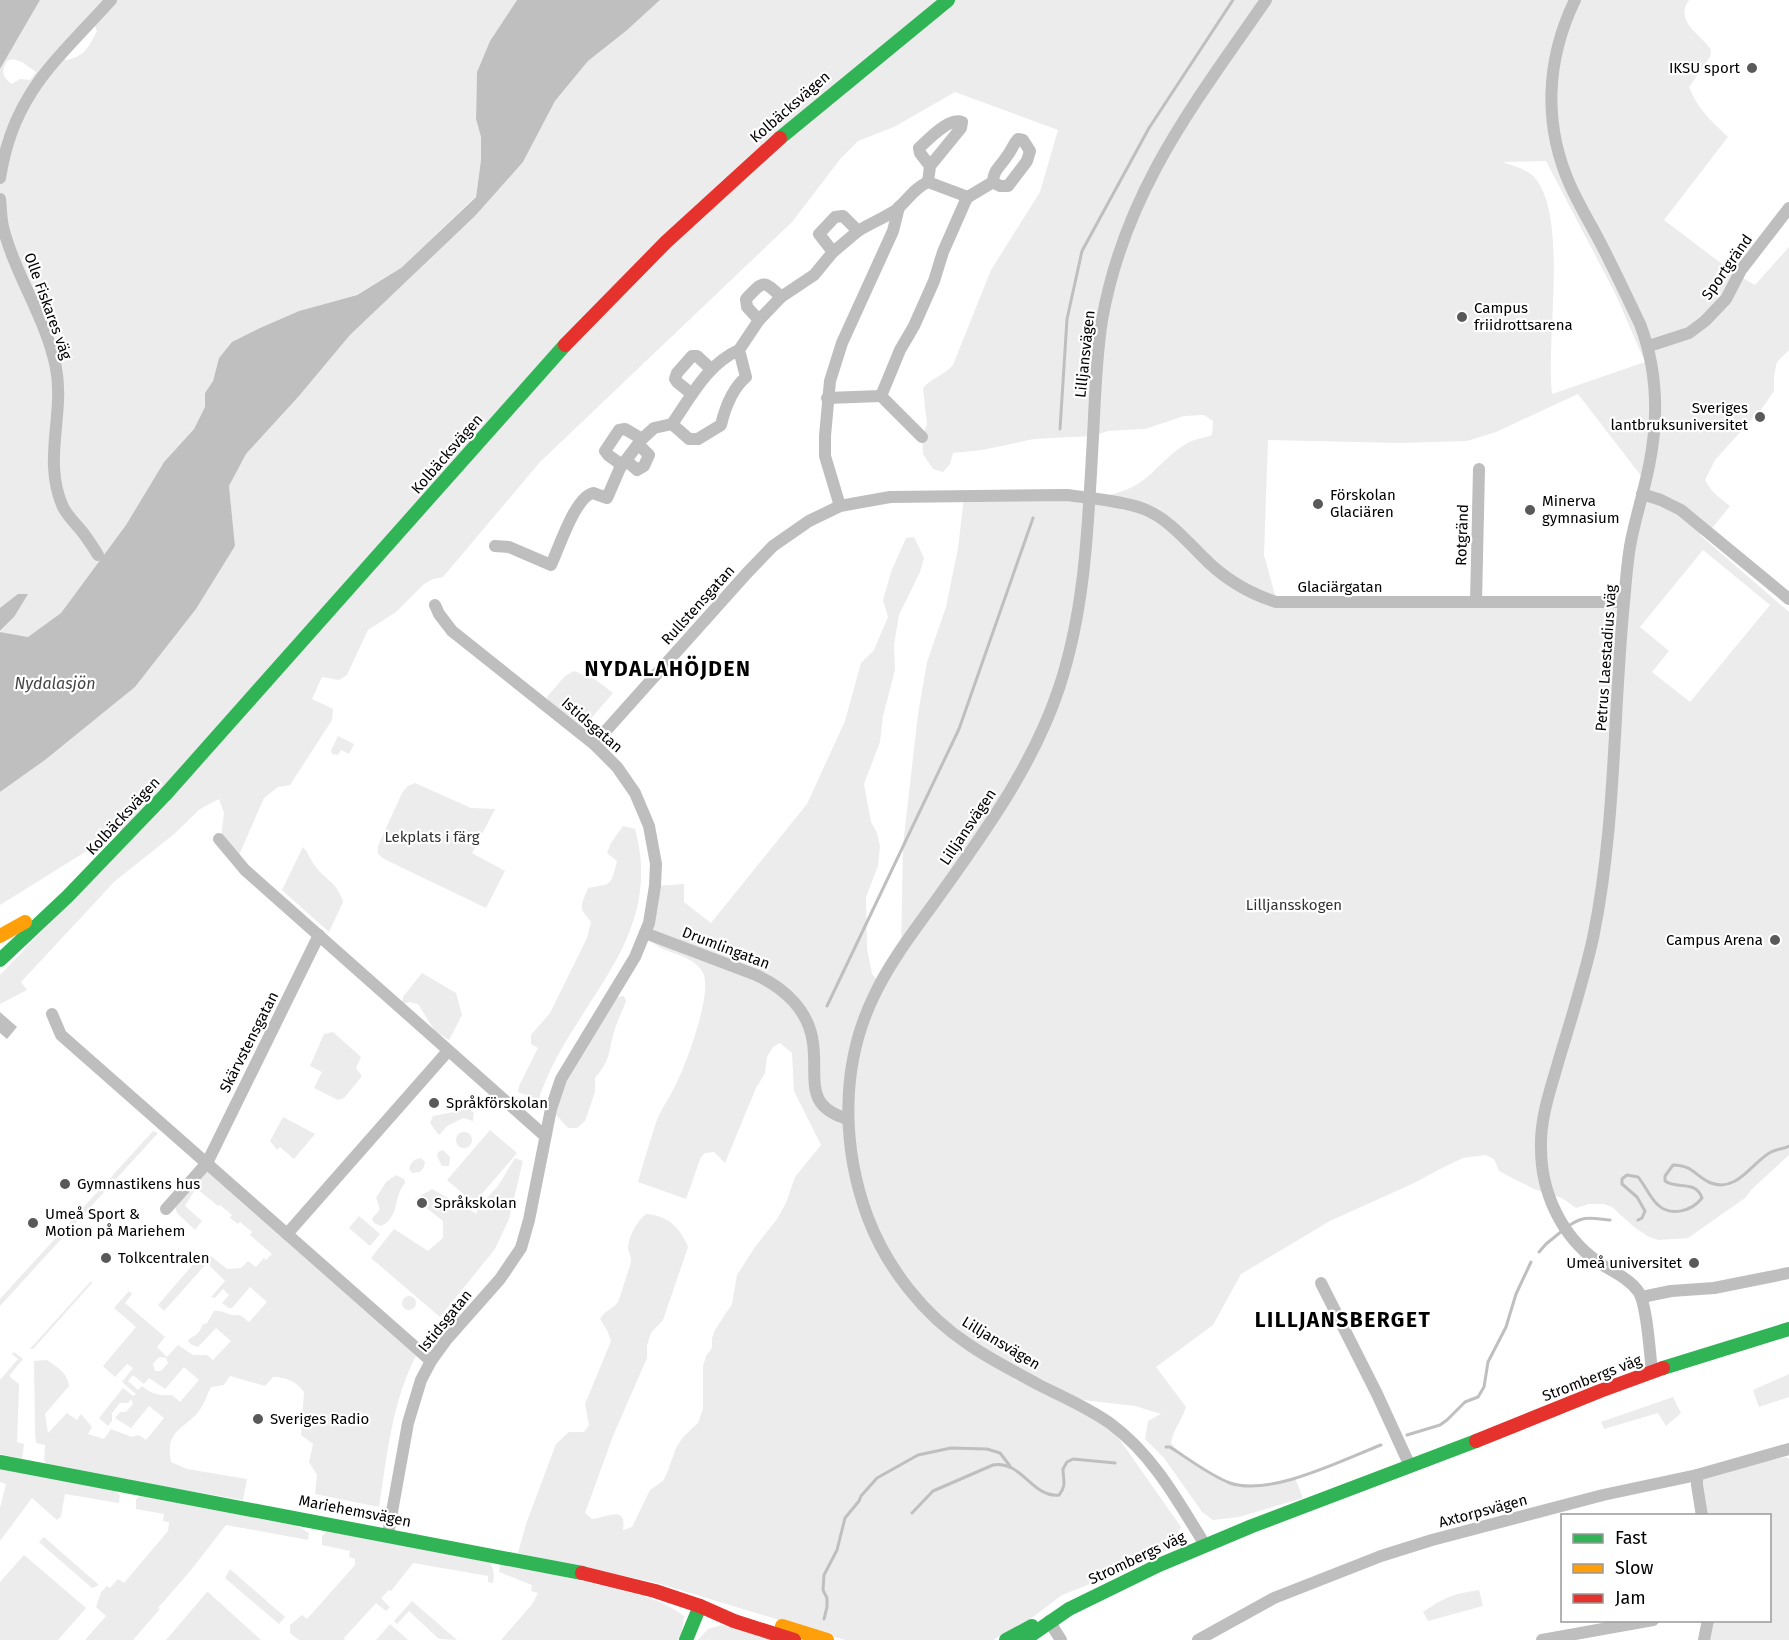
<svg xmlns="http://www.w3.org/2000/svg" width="1789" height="1640" viewBox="0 0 1789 1640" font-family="'Fira Sans',sans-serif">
<rect width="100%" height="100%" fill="#fff"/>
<g fill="#ececec" fill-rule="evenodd">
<path d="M40,0H517L490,41L477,72L476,119L481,137V160L476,196L401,268L356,295L299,311L260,328L232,343L219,358L213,381L205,393V407L194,429L164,462L126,525L61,613L28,637L0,632L14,617L0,608V69ZM93,21L97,31C89,47 84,57 66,60L60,54ZM13,59L22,62L36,72L30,80L20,79L12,84C2,77 1,71 7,61Z"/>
<path d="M660,0H1689C1674,23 1701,33 1711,50L1710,57L1689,87C1697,108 1711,121 1728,137L1664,220L1734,273L1755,285L1789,247V350L1777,362L1774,376V391L1763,407L1715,460L1705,480C1711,492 1720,498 1730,506L1713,527L1700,535L1789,612V1155L1752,1189L1745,1198L1688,1238L1659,1240L1649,1237L1634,1227L1612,1207L1604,1204H1589L1576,1208L1562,1198L1534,1189L1499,1171L1494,1159L1486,1155L1463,1158L1442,1168L1414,1183L1330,1221L1241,1274L1213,1325L1156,1367L1186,1407C1182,1420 1173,1430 1171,1443C1179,1453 1187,1457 1197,1464C1232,1490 1254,1488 1295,1478L1303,1498L1239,1517L1213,1520L1202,1512L1164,1458L1145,1439L1148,1421L1161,1414L1135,1406L1066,1398L1106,1420L1181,1527L1167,1550L1123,1571L1062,1595L1029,1620L993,1640H845L657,1583L518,1553L526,1524L556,1444L569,1432H584L589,1425L585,1404L611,1341L607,1330L600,1319C604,1310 615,1309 619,1300C620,1295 632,1262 631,1260C631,1255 628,1252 628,1247C629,1236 637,1221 646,1214C667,1215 681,1228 688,1247L663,1320L651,1333L647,1345V1358L613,1436L585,1513L592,1519C606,1518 627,1504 623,1530L632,1527L650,1490L663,1481L667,1473L676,1448L683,1437L698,1423L703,1409V1366L706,1356L712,1348V1338L715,1330L732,1304L737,1275L755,1247L777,1219L786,1203L795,1177L821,1145L794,1091L792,1053L780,1043L773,1047L767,1057L765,1073L756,1088L725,1163L714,1152L705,1153L701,1157L686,1199L638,1182C644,1161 650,1140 657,1120C661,1109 669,1099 674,1088C685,1068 715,989 702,971C690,953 667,955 652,942L655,886L684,884V902L711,923L807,804L845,721L861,663L874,650L888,617L883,600L891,572L906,538L914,537L924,558L920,572L899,615L894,645L895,670L883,716L880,742L864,784L871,822L877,833L880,846L878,866L866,897L867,949L872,974L880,983L901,950L903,845L918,714L927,662L946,607L958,548L964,497L1108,495C1151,487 1156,461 1189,442C1196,439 1204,438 1212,435L1213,421L1204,415L1184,416L1145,429L1108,431L1093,436L1034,439L982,450L953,453L950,464L943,472L933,469L923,454L922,437L927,424L923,388C932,378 944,375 953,365L991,270L1040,192L1058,130L955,92L894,127L858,141L841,158L792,222L540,462L443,577L433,579L424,584L396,612L368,630L347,675L339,680L322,677L312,699L333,709L332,720L290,785L278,787L264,798L239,855L221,837L224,813L219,799L200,809L173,835L115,881L21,982L27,990L0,1004V975L129,841L119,831L0,905V792L45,760L135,687L196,609L235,546L229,486L246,454L299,396L350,335L475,216L523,162L555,101L588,61L626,31ZM1546,161L1615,293L1645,362L1552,394C1546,340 1567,226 1538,182C1530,169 1515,167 1503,162ZM1578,394L1645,481L1623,602H1277L1264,555L1268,440L1399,443L1467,441L1496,432ZM1703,550L1770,605L1690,702L1652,672L1669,651L1640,627Z"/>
<polygon points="574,671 596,680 613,693 587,723 578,723 548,700 547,697 565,676"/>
<polygon points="338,736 354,744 349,754 341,750 338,755 332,754 331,750"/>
<polygon points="415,783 471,808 495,809 472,853 505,871 486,908 384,859 378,854 378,846 402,793 408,786"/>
<path d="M623,826L635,829C666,941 572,1001 539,1098H534L518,1092L519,1086L538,1048L531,1044V1035L550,1013L587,938L591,922L582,910V903L588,888C612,883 610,888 617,861L607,853L611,843Z"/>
<path d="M303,847C308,852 309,857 313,863C323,879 337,881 343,902L329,932L282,890Z"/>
<polygon points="422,973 456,993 462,1015 449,1040 435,1031 418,1004 410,1002 402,1004 403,997"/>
<path d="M624,996L626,1001C623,1010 618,1019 615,1029C608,1050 612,1059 595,1078V1092L585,1121L577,1128H568L551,1109L610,998Z"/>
<polygon points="333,1032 361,1057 356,1068 362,1076 344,1098 338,1100 314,1088 322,1072 310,1066 324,1034"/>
<polygon points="469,1109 474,1113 473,1121 463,1118 447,1126 439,1135 430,1123 433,1116"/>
<polygon points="283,1117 315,1134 294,1159 280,1147 277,1150 270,1141"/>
<polygon points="490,1130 517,1153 474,1203 447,1180"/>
<polygon points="153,1131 158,1133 0,1306 0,1299"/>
<circle cx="464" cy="1140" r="8"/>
<polygon points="443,1150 450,1157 449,1166 442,1166 437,1156 438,1152"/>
<path d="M421,1158L425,1162L424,1167L420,1172L412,1173L409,1169C411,1162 414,1159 421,1158Z"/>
<polygon points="515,1158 523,1161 509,1219 495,1249 440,1317 371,1258 394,1229 428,1251 443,1238 443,1221 415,1199 432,1189 477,1214 477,1209 498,1186"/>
<path d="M205,1170L416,1356C392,1402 387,1456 379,1507L315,1494L317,1475L309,1462L313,1444L301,1435L304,1392C297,1382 286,1377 273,1377L265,1386L230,1376L224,1385L211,1387C207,1394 205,1402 201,1408C188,1429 164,1427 171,1462L187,1469L247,1479L243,1500L50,1467L44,1461L45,1445L36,1443L35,1433L34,1361L47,1360C57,1367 68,1373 69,1386L45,1414L48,1433L67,1413L77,1420L81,1414L92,1427L88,1434L104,1439L111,1429L132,1437L139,1435L146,1440L164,1418L149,1406L131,1428L115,1418L120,1412H126L133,1404L131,1399L128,1403H120L112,1413V1421L108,1426L99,1418L123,1388L133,1396L136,1394L122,1382L133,1368L127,1364L115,1377L103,1366L136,1327L114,1308L129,1291L132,1294L125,1303L165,1337L157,1347L167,1357L178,1345L193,1355H207L213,1360L231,1341L216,1328L198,1347L190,1344L188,1340C195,1335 200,1334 202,1325L207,1323L214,1311C222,1309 230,1317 240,1315L249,1322L267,1302L250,1287L232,1308H229L222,1303L229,1295L223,1289L215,1298L211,1297L225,1281L207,1263L164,1311L158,1305L202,1254L211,1256L227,1269L241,1268L248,1261L256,1267L264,1258L266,1260L272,1254L250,1235L252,1232L240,1222L238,1224L230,1218L232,1215L220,1205L218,1206L196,1188L185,1206L202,1221L195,1230L177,1213L175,1206ZM159,1357L166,1358L168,1363L161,1371H155L153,1364ZM184,1367L199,1380L180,1402L172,1395C159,1396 152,1394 142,1386L138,1390L128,1381L133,1375L144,1384L149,1378L165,1389Z"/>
<path d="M396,1175L404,1179L405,1183C393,1197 400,1217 381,1226L374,1223L372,1219C380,1208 382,1213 376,1198L386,1182Z"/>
<polygon points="359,1216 380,1234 370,1246 349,1228"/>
<polygon points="91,1281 92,1283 33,1349 30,1349"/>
<circle cx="409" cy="1303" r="7"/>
<polygon points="14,1352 23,1359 9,1376 19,1384 19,1388 17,1442 24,1444 22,1459 0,1454 0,1380 18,1359 12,1354"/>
<polygon points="1789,1374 1789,1397 1759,1407 1753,1390"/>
<polygon points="1673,1397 1681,1413 1666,1426 1658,1413 1604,1429 1601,1422"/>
<polygon points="1786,1457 1789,1459 1789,1640 1704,1640 1708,1621 1770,1620 1770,1516 1702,1515 1697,1475"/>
<polygon points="0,1466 114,1490 120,1495 119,1503 65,1494 61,1516 57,1520 32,1498 0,1541 0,1508 6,1484 0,1482"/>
<polygon points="141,1496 297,1526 309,1533 308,1540 226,1525 191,1570 158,1608 160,1609 133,1640 85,1640 106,1616 96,1607 101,1592 107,1586 110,1588 118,1579 124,1583 168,1531 169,1522 163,1521 164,1514 136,1509 136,1499"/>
<path d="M327,1531L488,1562C495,1567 494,1576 493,1583L488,1582V1576L413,1563L391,1591L389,1590L381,1598L390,1607L386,1611L376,1603L344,1638L345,1640H299L290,1633V1625L302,1615L307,1619L355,1565V1559L349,1557L350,1551L322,1545V1536Z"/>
<polygon points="44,1537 99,1585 92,1588 39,1542"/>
<polygon points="24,1555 86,1608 58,1640 0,1640 0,1582"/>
<path d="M500,1564C539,1571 577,1579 615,1589C639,1595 664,1600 684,1616L682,1631L678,1640H501L533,1603L538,1593L531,1591L532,1585L499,1572Z"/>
<polygon points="230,1569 285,1617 279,1624 225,1578"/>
<path d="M1479,1590L1483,1606L1428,1621L1423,1612C1445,1597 1453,1594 1479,1590Z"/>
<polygon points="207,1592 208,1592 261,1640 166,1640"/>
<polygon points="412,1601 457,1640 439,1639 409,1611 397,1624 394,1621"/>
<polygon points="390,1624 408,1640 376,1640"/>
<polygon points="722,1625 774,1640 698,1640 708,1629"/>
</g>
<g fill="#bfbfbf">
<polygon points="0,0 40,0 0,69"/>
<polygon points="517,0 660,0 626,31 588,61 555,101 523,162 475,216 350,335 299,396 246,454 229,486 235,546 196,609 135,687 45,760 0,792 0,632 28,637 61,613 126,525 164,462 194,429 205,407 205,393 213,381 219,358 232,342 260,328 299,311 357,295 401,268 476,197 481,160 481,137 476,119 477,72 490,41"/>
<polygon points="18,594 28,594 14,617 0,631 0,608"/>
<polygon points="0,1012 17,1027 7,1039 0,1033"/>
</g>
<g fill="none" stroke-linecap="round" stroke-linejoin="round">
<g stroke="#bfbfbf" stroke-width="3">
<polyline points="1060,429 1067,319 1082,251 1149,128 1233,0"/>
<polyline points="827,1006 959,729 1033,518"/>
<path d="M1638,1220L1642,1218L1645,1211L1637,1197L1622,1184V1179L1627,1175L1638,1177C1645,1185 1650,1198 1658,1205C1671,1217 1692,1211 1702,1198C1695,1179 1677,1190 1665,1181V1176L1673,1165C1693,1165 1696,1177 1711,1183C1737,1193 1752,1162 1771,1152C1777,1149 1783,1149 1789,1146"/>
<path d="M1567,1227C1584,1215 1590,1218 1610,1220"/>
<polyline points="1539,1252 1546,1244 1562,1231"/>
<polyline points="1407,1435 1440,1425 1447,1420 1465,1402 1478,1397 1484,1387 1488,1362 1506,1327 1516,1294 1531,1262"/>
<path d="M1166,1447H1170C1189,1459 1209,1475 1230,1483C1270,1497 1342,1460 1381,1445"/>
<path d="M912,1513L933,1491L993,1465C1022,1460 1032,1498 1059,1495C1067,1485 1063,1480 1063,1469L1067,1462L1073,1459L1115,1463"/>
<polyline points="824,1619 827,1607 827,1598 823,1590 824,1575 837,1550 845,1518 859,1501 861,1496 877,1478 918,1455 951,1448 987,1449 1000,1453 1010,1466"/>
</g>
<g stroke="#bebebe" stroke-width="12">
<path d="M1575,0C1546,60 1543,124 1570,185C1579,205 1590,223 1600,242C1614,269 1627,297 1640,324C1658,371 1659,417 1649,466C1644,491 1636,516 1631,541C1627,561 1626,582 1624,602C1613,714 1616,827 1593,938C1584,978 1572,1017 1560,1056C1552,1085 1540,1116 1541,1148C1541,1192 1561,1236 1598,1262C1611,1271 1629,1278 1638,1291C1647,1303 1650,1355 1652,1372"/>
<path d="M0,178C13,93 57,60 111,0"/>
<path d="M928,182L930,166L961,128L962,122C949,117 929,139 919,148L920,153L930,166"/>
<path d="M0,199C1,208 1,218 3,227C15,275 46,318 56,368C65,414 42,461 63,507C67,515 74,522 80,529C87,537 92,546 98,555"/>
<polyline points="833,252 858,231"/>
<polyline points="759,320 781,297"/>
<polyline points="1649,346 1689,333 1705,321 1726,299 1741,270 1789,208"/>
<path d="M739,350C707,364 691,397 672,424L689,439H698L721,425C725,408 732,389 746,377L739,350L759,320L747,307L746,299C763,281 763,279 781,297L814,275L833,252L819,234L835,217L843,216L858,231C871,223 884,218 896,210C907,201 914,188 928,182L968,197"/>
<polyline points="692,394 677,382 675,379 677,373 692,356 697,356 711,369"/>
<polyline points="827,398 881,396"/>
<path d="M922,437L881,396L900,350L914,326L934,281L943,252L965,202L968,197L993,182C993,170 1001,166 1007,156C1012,150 1013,144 1018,139L1023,140L1030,151L1027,161L1008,186H1000L993,182"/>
<polyline points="627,461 637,470 644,466 649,455 639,445"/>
<polyline points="622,465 608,455 605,451 619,430 625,429 642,439"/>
<polyline points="1642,494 1661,500 1681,510 1789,599"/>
<polyline points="840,506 825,456 825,436 830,381 842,343 893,231 899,207"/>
<path d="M495,546L509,547L551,565C559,548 575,497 593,493L607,498L620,468L642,439L654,428L672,424"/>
<polyline points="1476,602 1479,469"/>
<path d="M594,744L747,573L773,546L809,521L840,506L890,497L1067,495C1089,498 1124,501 1144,509C1167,518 1185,539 1202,556C1223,578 1248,593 1276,602H1624"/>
<polyline points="219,839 245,870 545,1136"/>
<path d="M645,933L756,975C785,988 809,1011 813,1043C818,1079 803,1106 848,1119"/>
<polyline points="52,1014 61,1035 431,1361"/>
<polyline points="166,1209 207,1163 319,935"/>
<polyline points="287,1234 448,1051"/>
<polyline points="1321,1283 1377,1394 1410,1466"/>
<polyline points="1642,1297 1671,1291 1714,1288 1789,1273"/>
<polyline points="1697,1475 1697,1485 1702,1516"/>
<polyline points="388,1534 408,1423 421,1380 431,1361 447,1339 500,1279 521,1248 529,1220 551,1109 561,1079 635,957 649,923 655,886 656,864 649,826 635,793 617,767 594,744 452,631 439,614 435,605"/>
<path d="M1205,1545C1178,1501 1153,1455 1111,1424C1089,1408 1063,1397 1039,1385C1016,1372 991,1360 968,1344C924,1315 887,1268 868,1218C842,1148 840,1067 873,998C889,963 914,931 937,899C984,833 1033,766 1059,688C1086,607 1088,522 1093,437C1095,398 1096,359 1102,320C1125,191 1194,104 1266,0"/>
<polyline points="1049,1621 1061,1640"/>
<polyline points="1198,1640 1274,1598 1381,1556 1432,1540 1603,1495 1697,1475 1789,1449"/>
<polyline points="1542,1640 1653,1620"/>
<polyline points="1704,1640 1708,1620"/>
</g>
<g stroke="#30b455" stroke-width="14">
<polyline points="780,138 948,0"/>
<polyline points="0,960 68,896 165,795 565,345"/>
<polyline points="1663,1368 1789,1329"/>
<polyline points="0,1462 582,1573"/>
<polyline points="686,1640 700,1606"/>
<polyline points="1006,1640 1032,1626"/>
<polyline points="1024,1640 1069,1609 1159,1565 1252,1526 1476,1441"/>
</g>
<g stroke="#ff9f0a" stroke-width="14">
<polyline points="0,936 25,922"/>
<polyline points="782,1626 827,1640"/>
</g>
<g stroke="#e5322d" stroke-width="14">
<polyline points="565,345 666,242 780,138"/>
<polyline points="1476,1441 1600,1391 1663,1368"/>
<polyline points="582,1573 655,1591 700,1606 734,1621 794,1640"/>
</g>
</g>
<g fill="#595959" stroke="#fff" stroke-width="2">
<circle cx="1752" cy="68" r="6"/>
<circle cx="1462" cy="317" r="6"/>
<circle cx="1760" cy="417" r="6"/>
<circle cx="1318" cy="504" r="6"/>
<circle cx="1530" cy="510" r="6"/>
<circle cx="1775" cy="940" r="6"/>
<circle cx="434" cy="1103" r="6"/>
<circle cx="65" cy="1184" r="6"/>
<circle cx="422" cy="1203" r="6"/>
<circle cx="33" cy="1223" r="6"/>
<circle cx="106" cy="1258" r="6"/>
<circle cx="1694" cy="1263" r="6"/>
<circle cx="258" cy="1419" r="6"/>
</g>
<g text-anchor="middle" stroke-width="4.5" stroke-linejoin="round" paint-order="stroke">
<g font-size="15" fill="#000" stroke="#fff" text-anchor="start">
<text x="1740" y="73" text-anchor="end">IKSU sport</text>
<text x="1474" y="313">Campus<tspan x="1474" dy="17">friidrottsarena</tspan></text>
<text x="1748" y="413" text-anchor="end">Sveriges<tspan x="1748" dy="17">lantbruksuniversitet</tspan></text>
<text x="1330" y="500">Förskolan<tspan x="1330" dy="17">Glaciären</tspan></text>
<text x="1542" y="506">Minerva<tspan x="1542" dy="17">gymnasium</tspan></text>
<text x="1763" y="945" text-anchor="end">Campus Arena</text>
<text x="446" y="1108">Språkförskolan</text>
<text x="77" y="1189">Gymnastikens hus</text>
<text x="434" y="1208">Språkskolan</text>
<text x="45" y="1219">Umeå Sport &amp;<tspan x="45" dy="17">Motion på Mariehem</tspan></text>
<text x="118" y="1263">Tolkcentralen</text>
<text x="1682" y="1268" text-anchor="end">Umeå universitet</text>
<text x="270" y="1424">Sveriges Radio</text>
</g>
<g font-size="15" fill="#000" stroke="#fff">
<text transform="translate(790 107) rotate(-41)" y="5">Kolbäcksvägen</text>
<text transform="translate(1727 267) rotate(-55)" y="5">Sportgränd</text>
<text transform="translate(48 306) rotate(70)" y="5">Olle Fiskares väg</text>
<text transform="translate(1085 354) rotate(-84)" y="5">Lilljansvägen</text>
<text transform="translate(447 454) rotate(-49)" y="5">Kolbäcksvägen</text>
<text transform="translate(1462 535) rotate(-88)" y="5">Rotgränd</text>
<text x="1340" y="592">Glaciärgatan</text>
<text transform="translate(698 605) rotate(-48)" y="5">Rullstensgatan</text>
<text transform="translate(1606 658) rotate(-86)" y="5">Petrus Laestadius väg</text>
<text transform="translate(592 725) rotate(41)" y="5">Istidsgatan</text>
<text transform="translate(123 816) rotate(-47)" y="5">Kolbäcksvägen</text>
<text transform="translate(968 827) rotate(-56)" y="5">Lilljansvägen</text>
<text transform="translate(726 948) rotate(21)" y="5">Drumlingatan</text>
<text transform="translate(249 1042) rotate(-63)" y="5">Skärvstensgatan</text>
<text transform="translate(445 1321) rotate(-51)" y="5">Istidsgatan</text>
<text transform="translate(1001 1343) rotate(31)" y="5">Lilljansvägen</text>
<text transform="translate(1592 1378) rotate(-21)" y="5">Strombergs väg</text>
<text transform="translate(355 1511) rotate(11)" y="5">Mariehemsvägen</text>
<text transform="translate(1483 1511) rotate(-15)" y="5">Axtorpsvägen</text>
<text transform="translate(1137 1558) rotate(-25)" y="5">Strombergs väg</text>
</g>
<g font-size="15" fill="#333" stroke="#fff">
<text x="432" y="842">Lekplats i färg</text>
<text x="1294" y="910">Lilljansskogen</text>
</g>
<g font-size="16" font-style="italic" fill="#444" stroke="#fff">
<text x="55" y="689">Nydalasjön</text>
</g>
<g font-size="21" font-weight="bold" letter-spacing="1.5" fill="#000" stroke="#fff">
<text x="668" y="676">NYDALAHÖJDEN</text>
<text x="1343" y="1327">LILLJANSBERGET</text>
</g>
</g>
<rect x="1561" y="1514" width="210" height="108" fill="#ffffff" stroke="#999999" stroke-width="1.5"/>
<rect x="1573" y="1534" width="30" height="9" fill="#30b455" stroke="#999999" stroke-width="1.5"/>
<text x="1615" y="1544" font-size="18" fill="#000000">Fast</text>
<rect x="1573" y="1564" width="30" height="9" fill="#ff9f0a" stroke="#999999" stroke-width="1.5"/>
<text x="1615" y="1574" font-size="18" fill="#000000">Slow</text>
<rect x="1573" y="1594" width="30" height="9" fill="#e5322d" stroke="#999999" stroke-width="1.5"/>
<text x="1615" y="1604" font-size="18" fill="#000000">Jam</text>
</svg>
